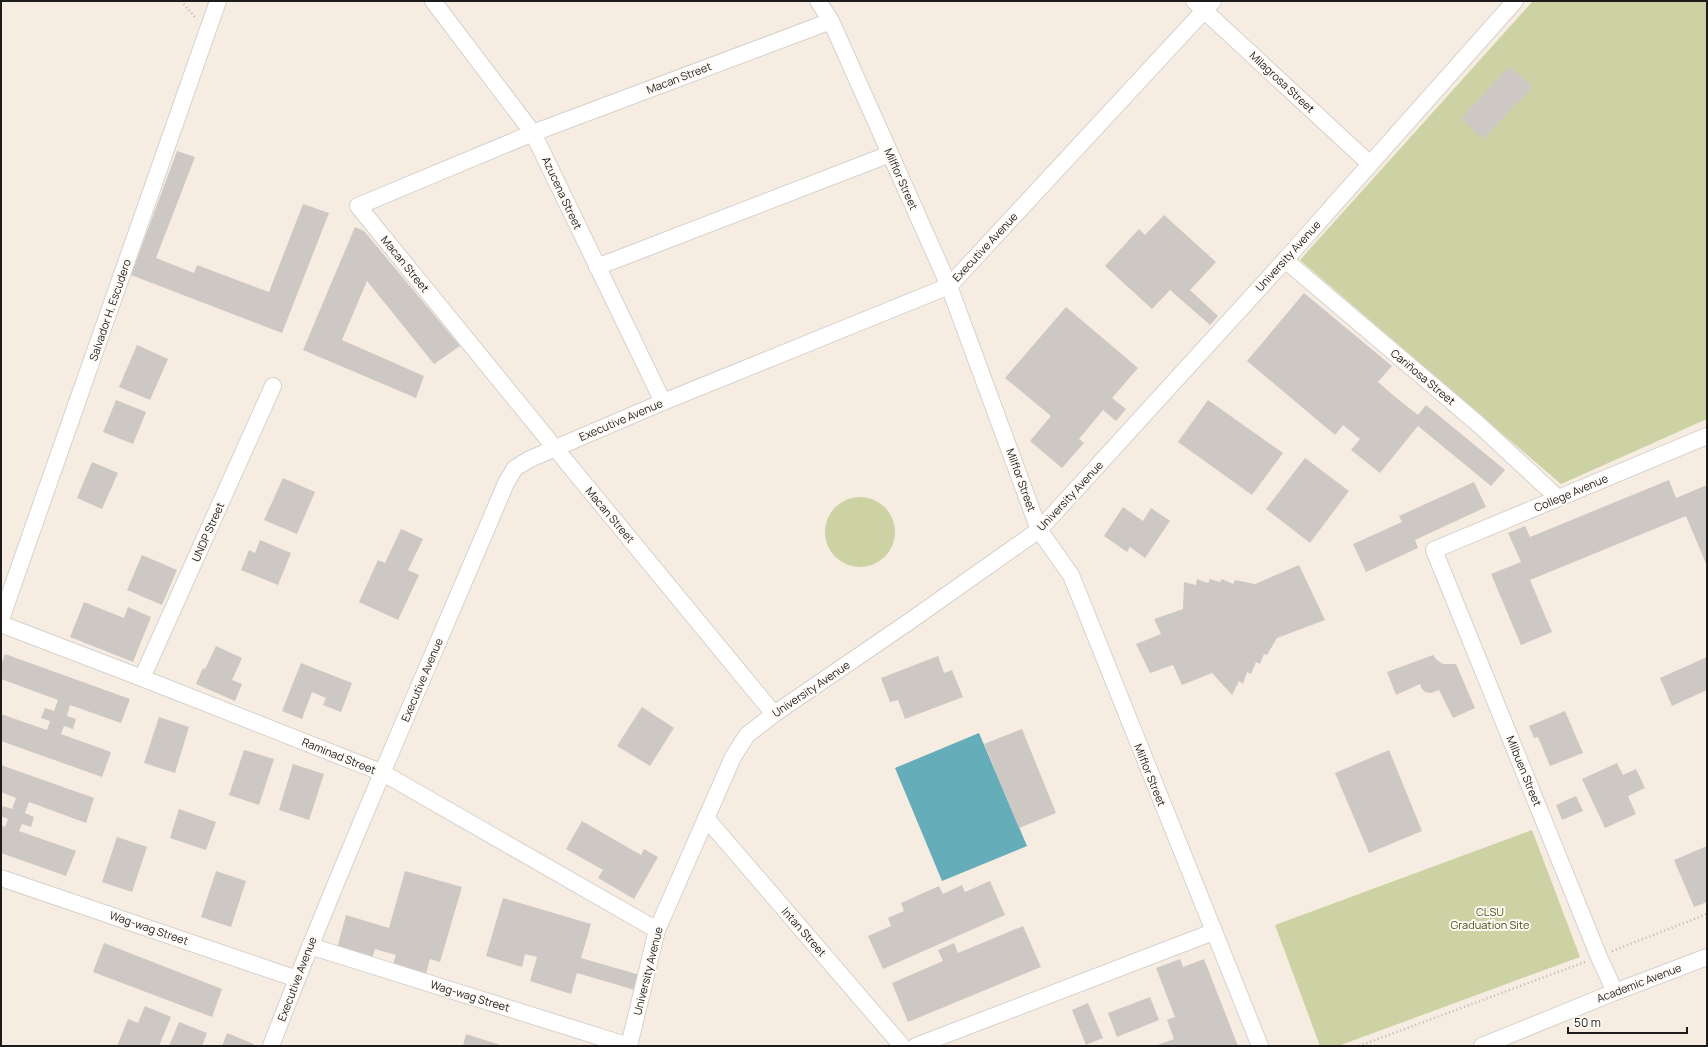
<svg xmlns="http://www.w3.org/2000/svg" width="1708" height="1047" viewBox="0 0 1708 1047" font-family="Manrope,sans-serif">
<rect width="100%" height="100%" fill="#fefaf6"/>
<rect fill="#f7ece1" x="1" y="1" width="1706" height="1045"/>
<g fill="#ccd2a3">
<polygon points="1533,1 1707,1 1707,419 1561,484 1300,260"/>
<circle cx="860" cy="532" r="35"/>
<polygon points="1532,830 1580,957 1338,1046 1320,1046 1275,925"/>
</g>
<polygon fill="#66adba" points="979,733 1027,846 942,881 895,768"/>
<g fill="#cec8c4">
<polygon points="1510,66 1533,87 1483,139 1461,118"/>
<polygon points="177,151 195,157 156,258 194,273 197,265 269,292 303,204 329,213 282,333 131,275"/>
<polygon points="1164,215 1216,262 1190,290 1218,316 1210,325 1170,290 1152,309 1105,266 1139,229 1145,235"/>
<polygon points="355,227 364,231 460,346 434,364 367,281 342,340 424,376 416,398 303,350"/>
<polygon points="1304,293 1392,366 1378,382 1394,396 1418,415 1426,405 1505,470 1491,486 1418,426 1380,473 1351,450 1360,439 1343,425 1335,435 1247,361"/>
<polygon points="1066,307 1138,368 1112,398 1126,409 1116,421 1103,410 1079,439 1084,443 1062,468 1030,441 1051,416 1005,378"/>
<polygon points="137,345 168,359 150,400 119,387"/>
<polygon points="116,400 146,412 133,444 103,432"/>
<polygon points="1208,400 1283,453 1252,495 1178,442"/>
<polygon points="1305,458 1349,491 1310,543 1266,509"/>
<polygon points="92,462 118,473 102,509 77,498"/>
<polygon points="283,478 315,492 297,534 264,520"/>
<polygon points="1669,480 1676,498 1707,485 1707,566 1686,516 1530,580 1552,632 1521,645 1491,574 1521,562 1508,533 1525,526 1530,537"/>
<polygon points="1474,482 1486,507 1415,540 1418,548 1366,572 1353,544 1402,522 1399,516"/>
<polygon points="1123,507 1143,521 1151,508 1170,521 1145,558 1130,547 1127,552 1104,536"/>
<polygon points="401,529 423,539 408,570 419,575 398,620 359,602 378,560 385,563"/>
<polygon points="260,540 291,553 278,585 241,570 249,550 255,553"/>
<polygon points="142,555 177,570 162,605 127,590"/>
<polygon points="1299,565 1325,620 1277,638 1267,655 1264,654 1260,664 1256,662 1251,674 1247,672 1243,684 1239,681 1232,695 1212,673 1182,685 1173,665 1150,673 1136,644 1161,634 1154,619 1183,609 1184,582 1196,585 1197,579 1208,583 1210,579 1220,582 1222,579 1233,584 1235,580 1255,584"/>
<polygon points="84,602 124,618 128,607 151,617 133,662 70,637"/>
<polygon points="216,646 242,658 232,680 242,684 235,701 196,684 203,668 205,669"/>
<polygon points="5,654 130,699 121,723 70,705 67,716 76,719 73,729 64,726 61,734 111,752 102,777 1,741 1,714 47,730 50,721 41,718 45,708 54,711 58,700 1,679 1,666"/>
<polygon points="1433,655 1437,660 1443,664 1456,664 1475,708 1453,718 1439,690 1431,693 1425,692 1422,689 1420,684 1396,695 1387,672"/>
<polygon points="938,656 944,673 952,670 963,697 905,719 898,700 890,702 881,678"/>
<polygon points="1707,657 1707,690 1672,706 1660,678"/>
<polygon points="301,663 352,683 341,712 323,705 326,698 312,692 302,719 282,711"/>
<polygon points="642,707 674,728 650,766 617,746"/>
<polygon points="1565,711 1583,753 1550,766 1538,737 1534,738 1529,726"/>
<polygon points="159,717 189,727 175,773 144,763"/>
<polygon points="1022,729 1056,813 1019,828 984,744"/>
<polygon points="244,750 274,759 259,805 229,795"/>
<polygon points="1389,750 1422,831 1369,853 1335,773"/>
<polygon points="1617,763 1623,775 1636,769 1645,788 1628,796 1636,814 1605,828 1582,779"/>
<polygon points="293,764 324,774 309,820 279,810"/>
<polygon points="1,765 94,798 86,823 29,802 25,813 34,817 31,827 22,824 19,831 76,851 66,876 1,853 1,825 5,827 8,819 1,816 1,811 3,806 12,809 16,798 1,792"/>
<polygon points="1576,796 1583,811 1562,820 1556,805"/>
<polygon points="179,809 216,822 206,850 170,838"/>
<polygon points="582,821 641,855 644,849 658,857 634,899 598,878 603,870 566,849"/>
<polygon points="117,837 147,847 132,892 102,882"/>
<polygon points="1707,846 1707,902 1694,907 1674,860"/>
<polygon points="216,871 246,881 231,927 201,917"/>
<polygon points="405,871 462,887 440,962 430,959 425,977 392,967 396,955 375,949 371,962 336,952 346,915 389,928"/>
<polygon points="990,881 1005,915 883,969 868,936 891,926 888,918 904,911 901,903 939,886 943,894 962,885 965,892"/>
<polygon points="503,898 591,924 581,958 640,975 635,990 577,973 571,994 530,981 537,957 525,954 522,967 486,956"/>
<polygon points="1023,926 1041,967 908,1022 892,983 943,961 938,950 954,943 958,953"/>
<polygon points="104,943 222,989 212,1017 93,972"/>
<polygon points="1180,959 1183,967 1204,959 1238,1046 1155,1046 1174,1039 1167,1020 1175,1017 1156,968"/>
<polygon points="1150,997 1159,1020 1117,1037 1108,1013"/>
<polygon points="1088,1003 1103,1038 1086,1045 1072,1010"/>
<polygon points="145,1006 171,1017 159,1046 117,1046 128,1019 138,1023"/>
<polygon points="179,1022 207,1033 202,1046 169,1046"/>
<polygon points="227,1033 254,1044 253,1046 222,1046"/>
<polygon points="466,1034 504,1046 463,1046"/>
</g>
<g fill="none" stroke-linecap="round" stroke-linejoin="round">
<g stroke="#d6d1cd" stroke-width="18">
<g id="minor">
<polyline points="433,1 533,133 663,402"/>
<polyline points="818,1 831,21 949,286 1039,530 1071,575 1260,1046"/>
<polyline points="1194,1 1370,164"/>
<polyline points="1285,260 1477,423 1558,498"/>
<polyline points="597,267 890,154"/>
<polyline points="1,619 218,1"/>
<polyline points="1,624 142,678 383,773 657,930"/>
<polyline points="142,678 273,386"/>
<polyline points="774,714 555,448 358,206 533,133 831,21"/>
<polyline points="706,818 902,1046"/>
<polyline points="1,878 297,979"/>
<polyline points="310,946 629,1046"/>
<polyline points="1615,992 1599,957 1434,550 1707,436"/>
<path d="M271,1046C344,856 427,670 506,483L515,468L530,459L663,402L949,286L1213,1"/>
<polyline points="629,1046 657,930 733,757 747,735 774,714 910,621 1039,530 1285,260 1515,1"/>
<polyline points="916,1046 1213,932"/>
<polyline points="1482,1046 1615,992 1707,957"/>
</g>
</g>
<g stroke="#b9b6b3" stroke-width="2.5" stroke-dasharray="1 3" stroke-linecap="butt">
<polyline points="181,1 195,17"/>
<polyline points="1612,951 1707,914"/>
<polyline points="1359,1046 1585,962"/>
</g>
<use href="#minor" stroke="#fff" stroke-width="16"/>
</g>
<g text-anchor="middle" stroke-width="4" stroke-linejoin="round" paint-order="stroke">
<g font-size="11" fill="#1d1c1a" stroke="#fefaf6">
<text transform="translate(679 78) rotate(-21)" y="4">Macan Street</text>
<text transform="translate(1282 82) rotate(43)" y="4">Milagrosa Street</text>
<text transform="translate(901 179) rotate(66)" y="4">Milflor Street</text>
<text transform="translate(562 193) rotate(65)" y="4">Azucena Street</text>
<text transform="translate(985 247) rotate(-47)" y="4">Executive Avenue</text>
<text transform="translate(1288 256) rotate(-48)" y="4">University Avenue</text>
<text transform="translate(405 264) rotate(51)" y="4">Macan Street</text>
<text transform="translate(110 310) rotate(-71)" y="4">Salvador H. Escudero</text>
<text transform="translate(1423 377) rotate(40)" y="4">Cariñosa Street</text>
<text transform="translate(621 420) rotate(-23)" y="4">Executive Avenue</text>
<text transform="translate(1021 480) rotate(70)" y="4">Milflor Street</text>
<text transform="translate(1571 493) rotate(-23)" y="4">College Avenue</text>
<text transform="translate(1070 496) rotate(-47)" y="4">University Avenue</text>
<text transform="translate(610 515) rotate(50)" y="4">Macan Street</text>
<text transform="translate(208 532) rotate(-66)" y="4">UNDP Street</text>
<text transform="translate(422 680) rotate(-67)" y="4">Executive Avenue</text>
<text transform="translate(811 689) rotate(-34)" y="4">University Avenue</text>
<text transform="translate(339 756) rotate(22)" y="4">Raminad Street</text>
<text transform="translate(1524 771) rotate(68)" y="4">Milbuen Street</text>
<text transform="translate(1150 775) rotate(68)" y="4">Milflor Street</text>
<text transform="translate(149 928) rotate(19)" y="4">Wag-wag Street</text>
<text transform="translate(804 932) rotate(49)" y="4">Intan Street</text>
<text transform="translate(648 971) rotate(-76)" y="4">University Avenue</text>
<text transform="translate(297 979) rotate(-69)" y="4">Executive Avenue</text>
<text transform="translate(1639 983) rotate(-21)" y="4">Academic Avenue</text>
<text transform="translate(470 996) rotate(17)" y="4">Wag-wag Street</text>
</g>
<g font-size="11" fill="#4d5314" stroke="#fefaf6">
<text x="1490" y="916">CLSU<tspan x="1490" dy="13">Graduation Site</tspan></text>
</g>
</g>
<rect width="1708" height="1047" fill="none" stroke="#1d1c1a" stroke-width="4"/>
<path d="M1568 1027v6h119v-6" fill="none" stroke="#1d1c1a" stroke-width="2"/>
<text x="1574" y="1027" font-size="12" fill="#1d1c1a" stroke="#fefaf6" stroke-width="3" paint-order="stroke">50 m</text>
</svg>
